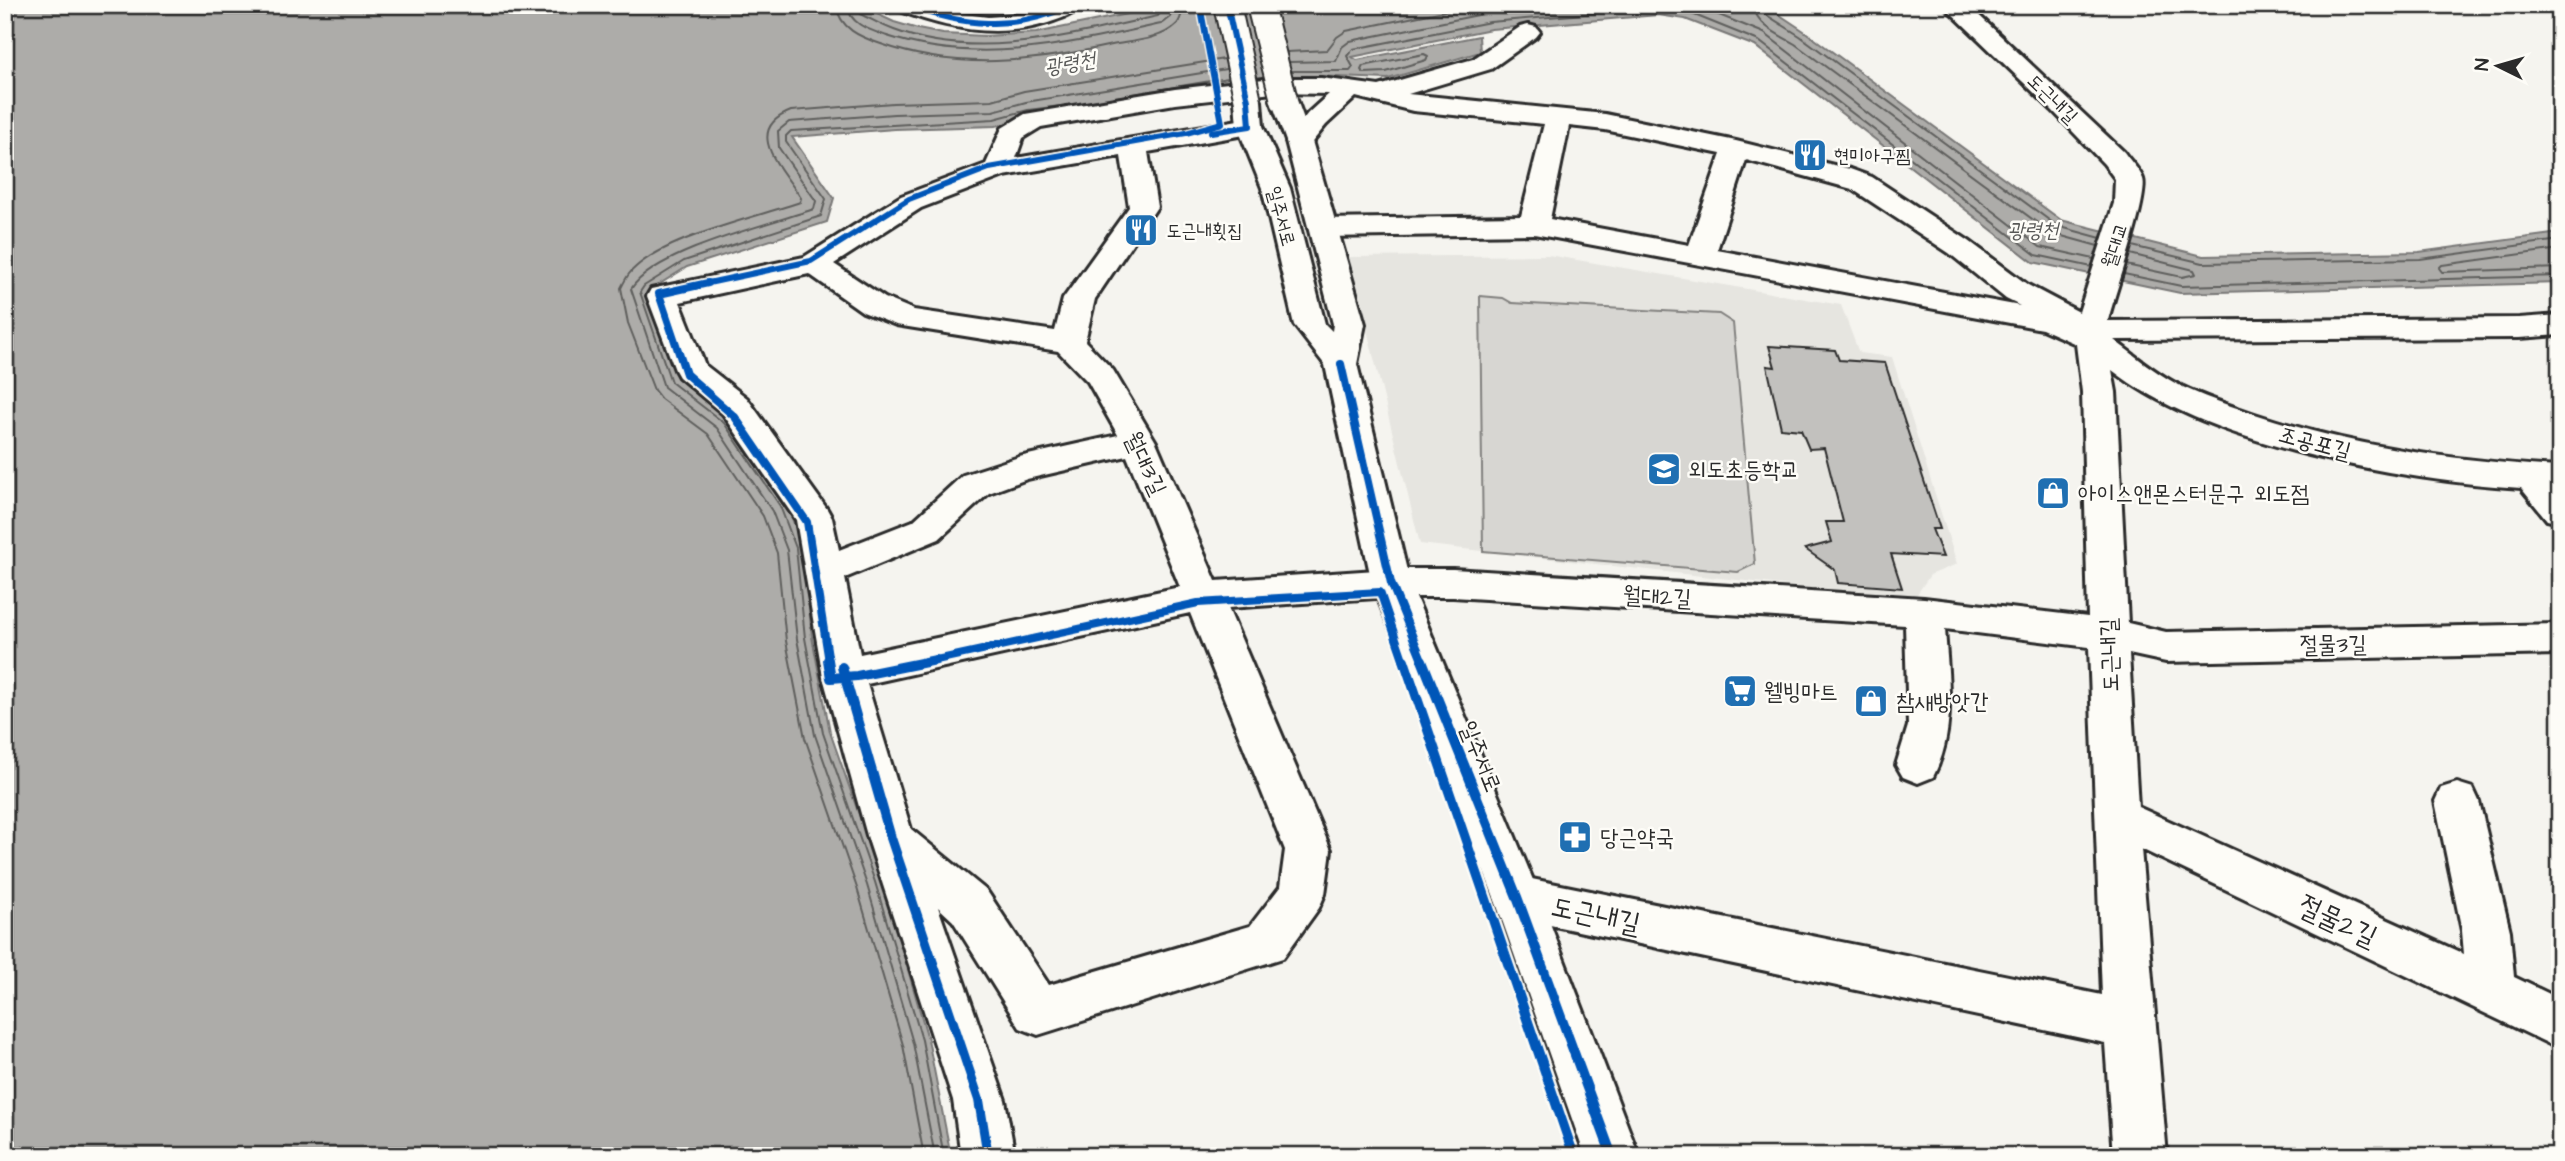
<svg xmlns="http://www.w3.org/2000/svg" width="2565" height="1161" viewBox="0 0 2565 1161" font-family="'Architects Daughter','Poor Story',sans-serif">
<rect width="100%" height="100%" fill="#f5f4ef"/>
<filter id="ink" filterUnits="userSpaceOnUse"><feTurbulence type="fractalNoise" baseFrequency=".0143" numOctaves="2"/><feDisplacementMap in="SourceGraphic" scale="14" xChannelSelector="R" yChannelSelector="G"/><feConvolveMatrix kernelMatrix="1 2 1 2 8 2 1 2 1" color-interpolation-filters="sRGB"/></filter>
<g filter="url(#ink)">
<polygon fill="#e6e5e0" points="1548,255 1841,305 1859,353 1892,357 1957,564 1930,575 1913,600 1420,544 1349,257"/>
<polygon fill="#d7d6d2" stroke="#81807e" stroke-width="2" points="1480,296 1503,298 1512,303 1719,314 1733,323 1755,564 1738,572 1483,551"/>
<polygon fill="#adaca9" stroke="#797877" stroke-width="2" points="5,5 858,5 894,22 918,29 943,34 986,36 1036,33 1170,5 1765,5 1804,31 2061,220 2203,256 2419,252 2560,233 2560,283 2180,293 2033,262 1755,46 1685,19 1658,15 1491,29 1352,57 1357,60 1479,36 1480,52 1388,79 1312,76 1214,87 1029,117 996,126 895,129 792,137 834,198 827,222 687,267 647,292 677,378 723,411 786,503 803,547 812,637 830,732 882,880 928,1039 951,1156 5,1156"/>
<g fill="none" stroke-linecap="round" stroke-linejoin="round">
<g stroke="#5f5f5d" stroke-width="2">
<path d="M836,5C840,29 860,37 881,44C957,71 1034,62 1112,45C1132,41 1161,40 1177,24C1181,20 1182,11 1184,5"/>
<path d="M847,5C850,25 870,30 887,36C978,66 1070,44 1161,24L1170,17L1174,5"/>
<path d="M856,5L860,14C871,19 882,26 894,30C978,62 1075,34 1158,16L1165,5"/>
<polyline points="1694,5 1764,33 2040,247 2094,259"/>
<path d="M1753,5C1757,26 1778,34 1795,44L2051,233L2098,246"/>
<polyline points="1762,5 1765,14 1800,36 2057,226 2101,238"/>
<polyline points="1287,52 1327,50 1337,37 1346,31 1473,5"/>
<polygon points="1424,54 1428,56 1426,60 1386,72 1364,73 1361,70 1363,66"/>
<polyline points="1290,62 1336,61 1342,47 1350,41 1488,13 1580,5"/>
<polyline points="1292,71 1350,71 1353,67 1347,56 1353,49 1490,22 1657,8 1687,12 1759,41 2036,255 2092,267"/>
<polyline points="1116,97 1228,78"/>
<polyline points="2132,246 2203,263 2420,259 2560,240"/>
<polyline points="2560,249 2442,265 2439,268 2442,272 2560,268"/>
<polyline points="2126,265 2182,277 2196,274 2194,270 2130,254"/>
<polyline points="2124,274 2181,286 2560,276"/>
<path d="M924,1156L903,1045L857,888L805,738L786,641L777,553L763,516L708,434L661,399L654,390L628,323L621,288C623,284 626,278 629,274C657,239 757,217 800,202L801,198C783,170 741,130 791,111L893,103L992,100L1024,91L1224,59"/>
<path d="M935,1156L913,1043L867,885L815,735L797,639L787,550L772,511L717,428L664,387L631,289C655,251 770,224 814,209L816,201L779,148L778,131L789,122L894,114L993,111L1026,102L1226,69"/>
<polyline points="944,1156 922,1040 875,882 823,733 805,638 796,548 780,506 724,423 671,382 640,292 644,286 684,261 821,216 826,199 786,142 786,136 791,131 994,119 1028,110 1069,105"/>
</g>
</g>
<polygon fill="#c2c1be" stroke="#2b2b2b" stroke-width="2" points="1769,346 1835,350 1839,360 1885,363 1940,529 1932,529 1943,557 1891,554 1902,588 1838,583 1835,570 1805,549 1832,542 1826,522 1843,522 1824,448 1809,449 1801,430 1781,428 1767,366 1775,367"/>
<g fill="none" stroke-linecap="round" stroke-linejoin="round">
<g stroke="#2b2b2b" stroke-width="6">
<g id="minor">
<path d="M895,5H928L949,12L988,17L1028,14L1051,5H1081C1075,15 1059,19 1048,23C997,39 946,29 898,10Z"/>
<path d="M1943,5H1968L2124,152C2129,160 2140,170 2143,179C2149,197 2114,295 2108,321L2519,318L2560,315V335L2519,338L2114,340C2134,355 2153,371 2175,383C2200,396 2228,405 2255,414C2354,447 2456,461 2560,467V523L2547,520L2521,488C2401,481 2207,445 2112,370L2116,392L2128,623L2166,632L2560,624V654L2166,662L2129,654L2138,807L2464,954L2462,931L2435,801L2441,788L2457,783L2473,788L2479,801L2510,931L2514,977L2560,999V1049L2141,849L2167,1156H2113L2105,1043L1517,918L1500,912L1494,897L1500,882L1517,876L2102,995L2089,647L1945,629C1948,679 1957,731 1933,777L1918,783L1903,777L1896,765L1908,726L1905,625L1453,597H1391L1228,608L1331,850L1325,894L1319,908L1283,958L1038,1035L1020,1028L953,921L938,907L1005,1100L1015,1156H961L953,1100L868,839L823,677L796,520L723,414L679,377L675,370L647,296L651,289L804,257L901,196L986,164L1002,128L1025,114L1175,89L1273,78H1321L1379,86L1473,59L1520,27L1528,25L1536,27L1540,32L1536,37L1491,69L1408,94L1605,114L1736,141L1850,169L1872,177L1969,241L2028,285L2079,312L2114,203L2115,179L2104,164L2052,110ZM1273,93L1329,94L1308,113L1286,141L1290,147L1299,149L1308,147L1326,125L1356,97L1413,111L1544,124L1521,216L1323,219L1313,222L1308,228L1313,234L1323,237L1534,234L2042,329L2076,344L2082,392L2088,617L1924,598L1453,569H1391L1216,581L1156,442L1113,370L1085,341L1095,299L1157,207L1148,152L1250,134L1259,132L1263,126L1259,120L1250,118L1016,158L1023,138L1041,127L1175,104ZM1569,126L1605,130L1721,154L1689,245L1550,219ZM1121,156L1129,207L1063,299L1055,331L914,310L885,298L834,264L921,208L1004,176ZM1746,160L1852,189L1949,253L2006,299L2020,306L1717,250ZM809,274L863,312L896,325L1058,351L1088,382L1118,435L1019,457L963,475L913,521L839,550L832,518L827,509L747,398L705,365L680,302ZM1127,456L1180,587L860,654L845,578L939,539L989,493L1027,479ZM1190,613L1285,850L1280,887L1250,926L1049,985L987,891L911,829L867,684Z"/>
</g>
</g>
<g stroke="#2b2b2b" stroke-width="6">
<polygon id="major" points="1284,92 1293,95 1297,100 1312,141 1365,324 1357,364 1410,583 1540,897 1639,1156 1585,1156 1494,897 1372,583 1325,365 1294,325 1262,188 1237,126 1235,101 1239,96 1248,93 1257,96 1261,101 1263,126 1290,188 1325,324 1332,331 1333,324 1286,141 1271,100 1275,95"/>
</g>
<use href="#minor" fill="#fdfcf7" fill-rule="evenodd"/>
<use href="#major" fill="#fdfcf7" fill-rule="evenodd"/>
<g stroke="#2b2b2b" stroke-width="30" stroke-linecap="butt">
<g id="major-bridge">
<polyline points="1227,5 1248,101"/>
<polyline points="1260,5 1284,100"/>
</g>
</g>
<use href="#major-bridge" stroke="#fdfcf7" stroke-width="26"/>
<g stroke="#fdfcf7" stroke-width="9">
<g id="cycleway-far2">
<path d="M906,5C961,26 1016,32 1070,5"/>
<polyline points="1211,132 1250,126 1248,101 1227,5"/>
<polyline points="699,285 811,261 909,199 989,168 1186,133 1222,123 1200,5"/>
</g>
</g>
<g stroke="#fdfcf7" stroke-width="12">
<g id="cycleway-far1">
<polyline points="708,283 659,294 686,374 735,417 807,522 829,662"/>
<polyline points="1341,364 1391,583 1423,662"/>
<polyline points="927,662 1198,603 1380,592 1404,662"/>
</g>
</g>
<g stroke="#fdfcf7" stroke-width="15">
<g id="cycleway">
<polyline points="828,660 831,678 857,676 936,660"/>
<polyline points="1404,660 1574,1156"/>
<polyline points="1422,660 1517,897 1612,1156"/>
<polyline points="842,667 891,838 979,1100 988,1156"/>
</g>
</g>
<use href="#cycleway-far2" stroke="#0057b8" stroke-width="6"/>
<use href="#cycleway-far1" stroke="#0057b8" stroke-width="8"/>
<use href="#cycleway" stroke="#0057b8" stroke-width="10"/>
</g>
</g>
<defs>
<g id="restaurant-square" transform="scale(1.75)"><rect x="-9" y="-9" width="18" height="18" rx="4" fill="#1f6fb2" stroke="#fdfcf7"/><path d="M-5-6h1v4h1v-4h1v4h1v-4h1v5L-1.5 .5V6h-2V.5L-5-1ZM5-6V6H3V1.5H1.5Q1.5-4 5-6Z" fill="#fff"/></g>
<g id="school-square" transform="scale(1.75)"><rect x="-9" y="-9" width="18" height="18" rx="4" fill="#1f6fb2" stroke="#fdfcf7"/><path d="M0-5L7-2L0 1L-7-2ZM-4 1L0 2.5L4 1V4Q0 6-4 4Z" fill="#fff"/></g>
<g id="shop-square" transform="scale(1.75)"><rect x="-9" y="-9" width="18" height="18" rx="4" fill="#1f6fb2" stroke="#fdfcf7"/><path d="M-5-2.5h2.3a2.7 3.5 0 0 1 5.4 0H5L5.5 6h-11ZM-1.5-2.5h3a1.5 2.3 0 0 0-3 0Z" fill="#fff"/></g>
<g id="supermarket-square" transform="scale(1.75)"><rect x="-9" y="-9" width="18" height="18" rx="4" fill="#1f6fb2" stroke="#fdfcf7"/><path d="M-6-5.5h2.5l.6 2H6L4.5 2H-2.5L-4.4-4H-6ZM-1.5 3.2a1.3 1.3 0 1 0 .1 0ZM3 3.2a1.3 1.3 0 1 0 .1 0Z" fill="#fff"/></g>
<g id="pharmacy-square" transform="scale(1.75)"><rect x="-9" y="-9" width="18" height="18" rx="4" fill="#1f6fb2" stroke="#fdfcf7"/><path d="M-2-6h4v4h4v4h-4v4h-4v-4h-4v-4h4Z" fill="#fff"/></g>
</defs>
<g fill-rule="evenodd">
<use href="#restaurant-square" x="1810" y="155"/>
<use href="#restaurant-square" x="1141" y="230"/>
<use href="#school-square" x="1664" y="469"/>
<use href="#shop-square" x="2053" y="493"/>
<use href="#supermarket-square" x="1740" y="691"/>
<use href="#shop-square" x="1871" y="701"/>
<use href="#pharmacy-square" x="1575" y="837"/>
</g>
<g text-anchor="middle" stroke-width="5" stroke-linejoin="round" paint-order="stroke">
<g font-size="19" fill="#2b2b2b" stroke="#fdfcf7">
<text transform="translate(2053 98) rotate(44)" y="7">도근내길</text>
<text transform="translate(1282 216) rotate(75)" y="7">일주서로</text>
<text transform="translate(2114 245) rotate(-72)" y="7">월대교</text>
</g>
<g font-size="19" fill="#2b2b2b" stroke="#fdfcf7" text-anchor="start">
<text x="1834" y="162">현미아구찜</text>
<text x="1166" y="237">도근내횟집</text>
</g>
<g font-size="21" font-style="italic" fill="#585857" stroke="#fdfcf7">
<text transform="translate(1070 63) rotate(-9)" y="7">광령천</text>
<text x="2033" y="237">광령천</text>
</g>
<g font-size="23" fill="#2b2b2b" stroke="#fdfcf7">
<text transform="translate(2315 442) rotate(15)" y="8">조공포길</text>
<text transform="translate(1146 463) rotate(65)" y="8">월대3길</text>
<text transform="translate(1657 596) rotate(3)" y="8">월대2길</text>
<text transform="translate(2333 644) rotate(-1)" y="8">절물3길</text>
<text transform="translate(2109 655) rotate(-92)" y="8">도근내길</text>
<text transform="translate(1481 756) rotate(68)" y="8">일주서로</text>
</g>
<g font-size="23" fill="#2b2b2b" stroke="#fdfcf7" text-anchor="start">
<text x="1688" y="477">외도초등학교</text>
<text x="2078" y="501">아이스앤몬스터문구 외도점</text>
<text x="1764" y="699">웰빙마트</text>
<text x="1896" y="709">참새방앗간</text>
<text x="1600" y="845">당근약국</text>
</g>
<g font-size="28" fill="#2b2b2b" stroke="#fdfcf7">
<text transform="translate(1596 914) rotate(12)" y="10">도근내길</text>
<text transform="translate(2338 920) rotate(25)" y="10">절물2길</text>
</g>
</g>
<rect width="2565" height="1161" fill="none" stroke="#fdfcf7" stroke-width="28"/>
<rect x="14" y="14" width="2537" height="1133" fill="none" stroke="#2b2b2b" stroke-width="2.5" filter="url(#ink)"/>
<g transform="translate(2498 66) rotate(275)" stroke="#fdfcf7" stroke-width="5" paint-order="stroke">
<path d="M0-5L12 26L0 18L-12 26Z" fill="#2b2b2b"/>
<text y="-10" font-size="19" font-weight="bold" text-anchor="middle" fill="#2b2b2b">N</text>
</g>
</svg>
